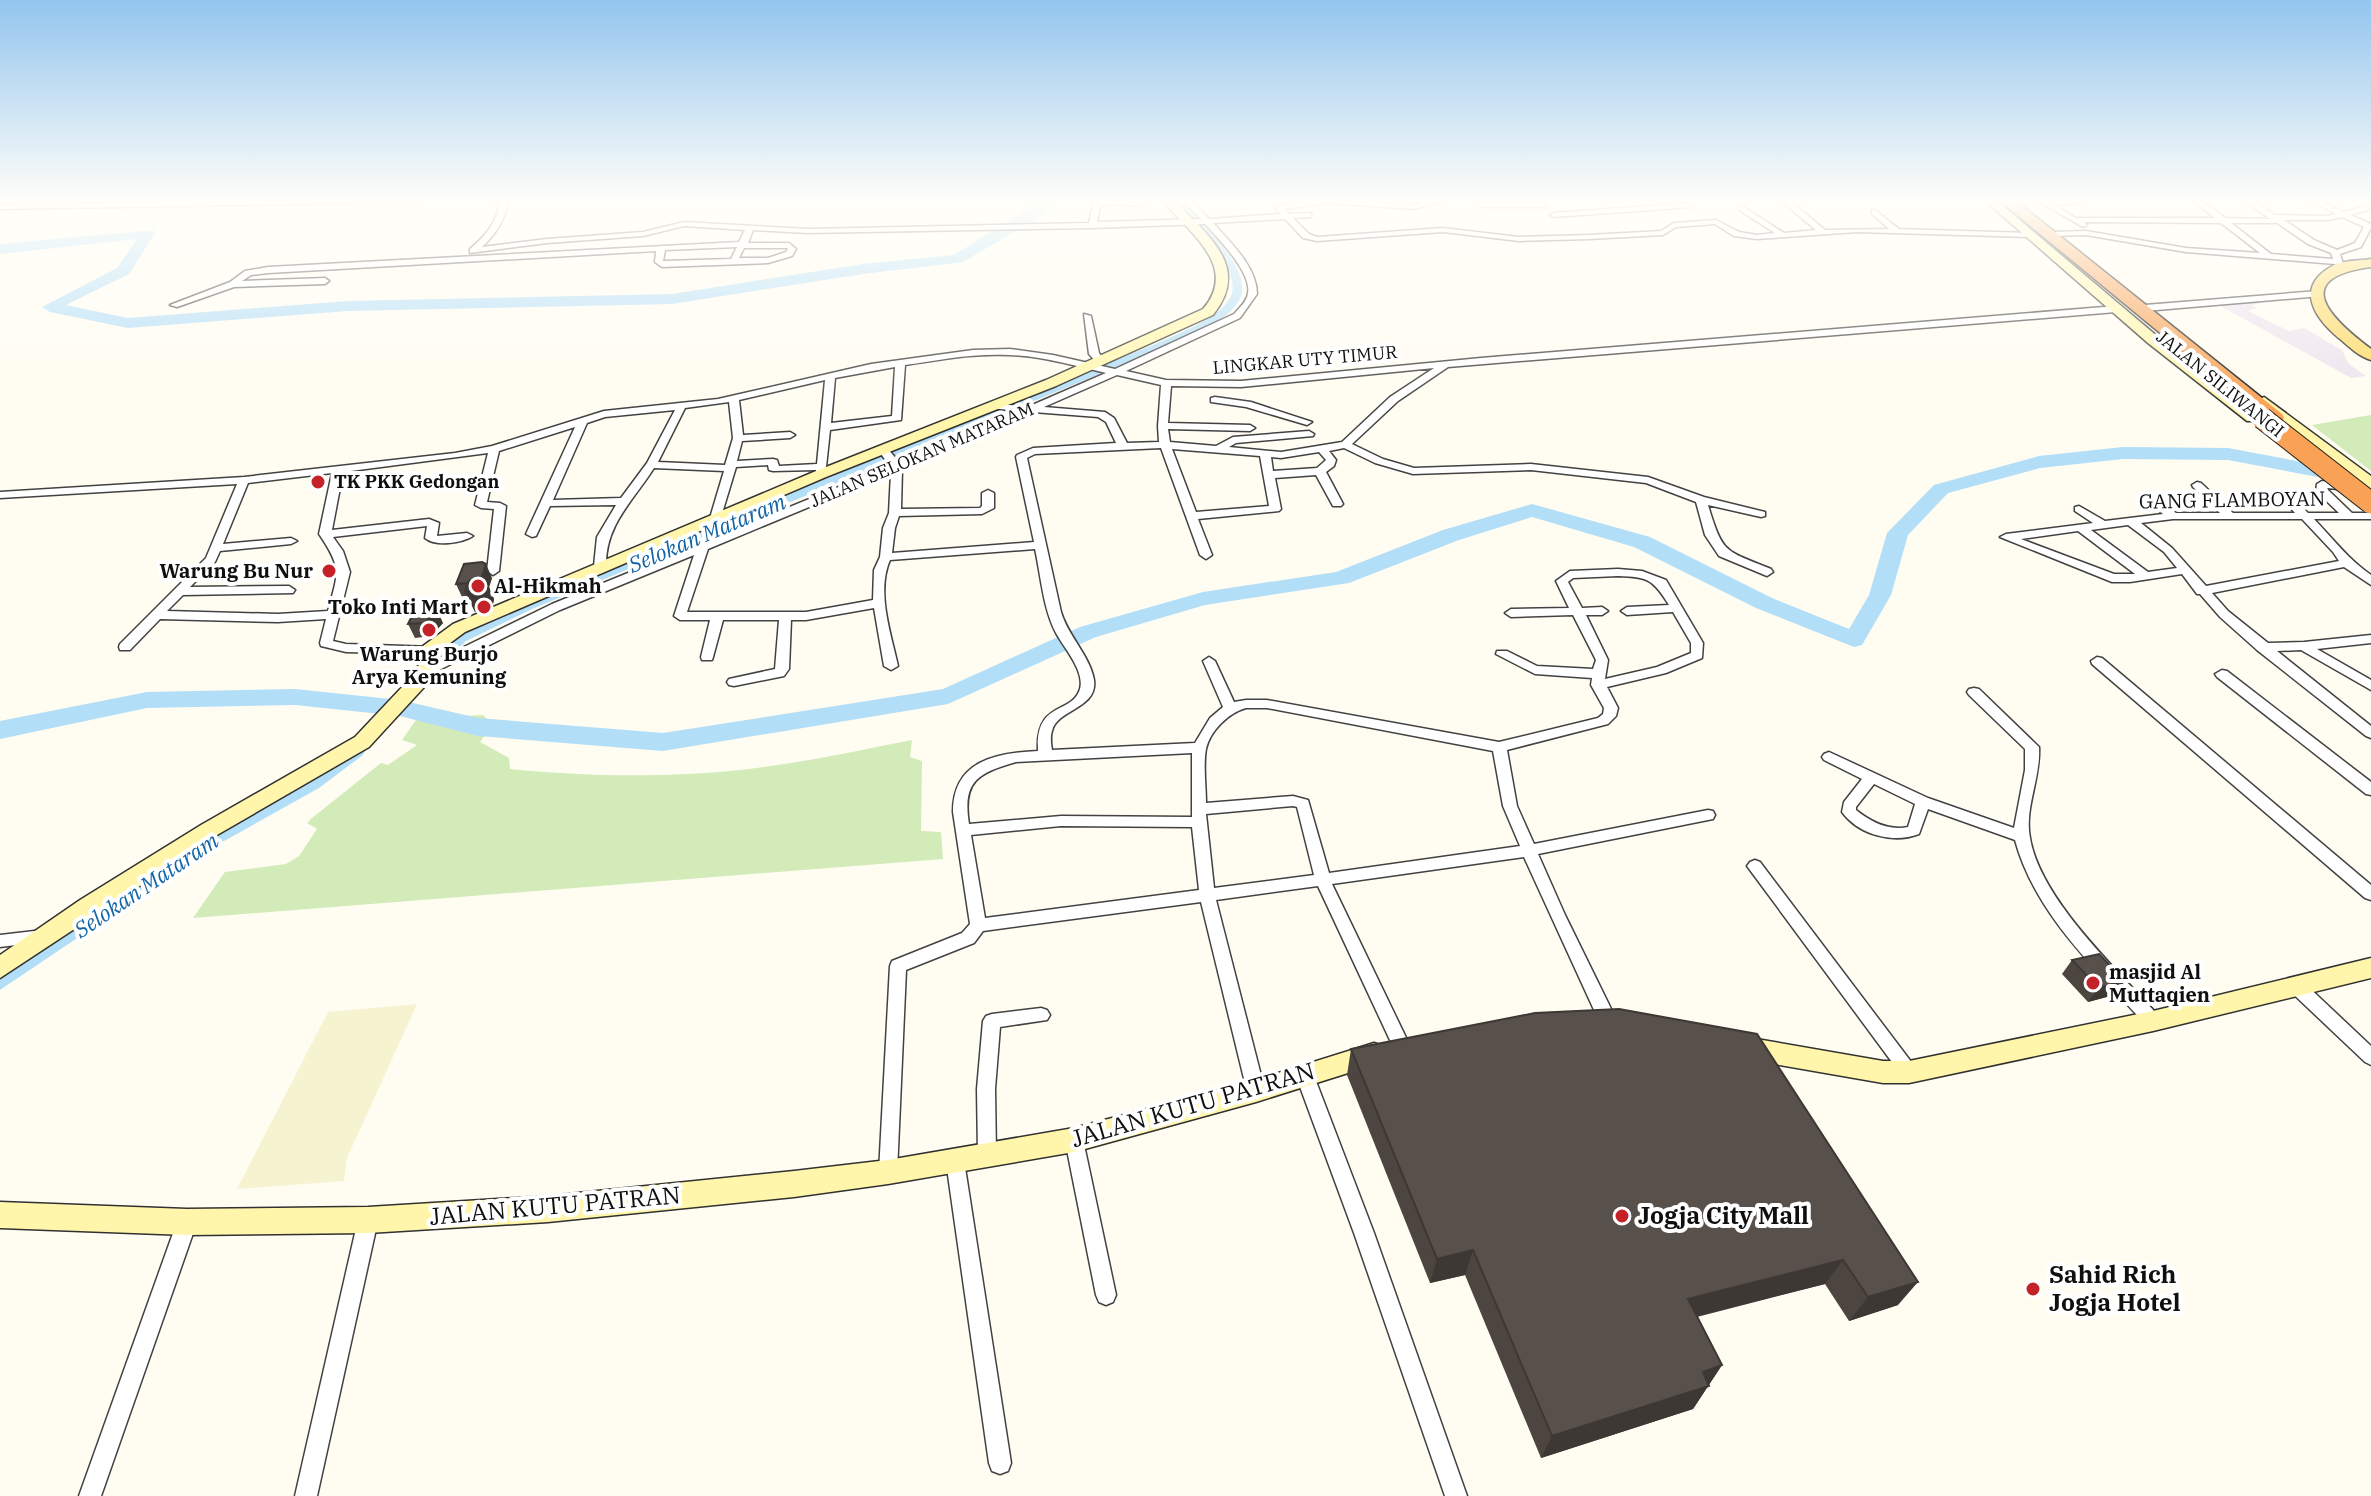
<svg xmlns="http://www.w3.org/2000/svg" width="2371" height="1496" viewBox="0 0 2371 1496" font-family="'IBM Plex Serif',serif">
<rect width="100%" height="100%" fill="#fffcf1"/>
<polygon fill="#ede3ee" points="2253,300 2260,304 2252,305 2257,308 2248,311 2289,331 2304,328 2342,350 2349,364 2366,376 2351,378 2217,304"/>
<polygon fill="#f6f3d0" points="417,1004 347,1158 344,1181 237,1189 328,1012"/>
<g fill="#d2ebb8">
<polygon points="2371,415 2371,471 2312,425"/>
<path d="M442,710L465,716L483,715L493,725L480,742L509,758L510,769C582,776 658,778 730,771C791,765 852,752 912,740L910,757L922,761L921,831L941,832L943,859L193,918L225,872L286,864L299,856L317,829L307,823L312,818L381,763L388,765L417,745L402,740L418,717Z"/>
</g>
<g fill="none" stroke-linecap="round" stroke-linejoin="round">
<g fill="#b3def8" fill-rule="evenodd">
<path d="M1169,200H1179C1198,217 1251,268 1241,296C1233,321 1183,339 1160,349L532,609L466,641L434,674L429,676L422,671L456,635L522,603L1153,345C1173,336 1222,318 1231,296C1243,267 1187,218 1169,200Z"/>
<polygon points="357,746 363,747 365,751 363,755 319,788 208,850 0,990 0,972 196,840 307,780"/>
</g>
<g fill="#b3def8" fill-rule="evenodd">
<polygon points="1042,200 1058,200 1041,216 963,262 863,274 672,304 347,311 128,328 50,312 42,307 117,268 137,239 0,254 0,244 153,230 155,233 129,274 66,305 128,318 347,301 672,294 863,264 954,255"/>
<polygon points="2123,447 2228,448 2371,475 2371,487 2228,460 2123,459 2040,468 1948,493 1908,535 1891,595 1862,645 1854,647 1756,608 1634,547 1532,517 1459,540 1349,583 1205,605 1096,637 948,704 663,751 478,736 400,716 295,705 147,708 0,739 0,721 147,692 295,689 400,700 478,718 663,733 943,689 1080,627 1203,592 1336,572 1443,530 1532,504 1650,537 1772,598 1849,629 1869,595 1887,533 1934,485 2039,456"/>
</g>
<g stroke="#424242" stroke-width="3">
<g id="street">
<polygon points="252,200 421,200 417,202 0,209 0,205"/>
<path d="M495,200H503L507,207C503,223 494,236 482,247L547,239L643,232L684,222L808,229L1089,223L1093,204L1104,200L1141,202L1145,204L1141,206L1108,204L1100,207L1097,222L1201,219L1182,200H1191L1209,219L1281,214L1275,208L1276,206L1315,200L1413,205L1432,200H1449L1413,209L1327,203L1285,209L1289,214L1311,213V217L1293,218L1309,234L1317,237L1443,228L1519,237L1589,235L1661,231L1674,223L1716,220L1739,232L1757,235L1775,233L1739,210V206H1742L1784,233L1816,230L1780,200H1789L1825,230L1889,229L1872,214V210H1875L1899,229L2029,233L2033,235L2029,237L1857,232L1757,239L1734,236L1715,224L1676,227L1663,235L1589,239L1519,241L1443,232L1317,241L1303,238L1285,219L1213,223C1230,242 1257,267 1257,294L1240,318L1126,371L1166,380L1241,381L1481,358L2116,306L2120,309L2116,312L1448,367L1398,401L1352,444L1383,459L1414,468L1531,464L1648,477L1704,497L1765,512V516L1761,517L1708,505C1723,555 1725,550 1771,569L1773,572L1767,576L1719,556L1705,535L1696,502L1646,483L1531,470L1413,474L1375,463L1344,448L1329,451L1336,460L1334,466L1326,472L1343,504L1341,506H1333L1316,475L1275,478L1281,509L1279,511L1198,519L1212,555L1206,559L1200,555L1161,448L1035,454L1027,458L1061,612C1068,636 1090,656 1094,680C1098,709 1057,709 1052,731C1050,737 1051,744 1052,750L1195,743L1210,718L1223,707L1203,661L1209,657L1215,661L1234,702L1246,700H1267L1499,742L1598,718L1603,714L1604,708L1591,685L1592,678L1535,674L1496,654L1497,651H1507L1537,666L1593,669L1596,660L1573,615L1511,617L1505,613L1511,609L1569,608L1556,581L1570,571L1618,569L1642,571L1666,580L1703,643L1702,658L1666,673L1607,687L1618,708L1616,716L1608,724L1507,750L1517,806L1534,844L1708,810L1713,811L1715,815L1713,819L1538,854L1565,915L1618,1023L1615,1028L1609,1030L1603,1028L1600,1023L1524,857L1332,884L1411,1048L1408,1053L1402,1055L1396,1053L1318,886L1216,900L1265,1091L1262,1097L1256,1099L1250,1097L1247,1091L1201,902L983,931L974,943L906,970L897,1172L895,1178L888,1181L881,1178L879,1172L890,966L892,961L962,933L970,924L953,812C953,761 995,753 1038,751C1035,700 1072,715 1080,689C1085,671 1064,648 1056,633C1043,608 1041,576 1035,549L890,560C876,592 891,634 898,666L891,670L884,666L874,608L806,620H791L789,669L784,676L734,686L729,685L727,682L729,679L775,669L779,620H723L713,657L712,660H702L701,657L710,620H680L674,616L694,555L560,610L435,672H425L423,669L425,666L552,604L890,466L878,450L879,448H887L899,462L1018,411L991,408V404L1030,406L1106,373C1075,366 1042,356 1009,355C974,353 939,360 905,365L901,420L830,430L825,476H817L816,470L773,471L769,470L768,465L736,467L720,520H712L710,518L724,471L654,468C633,501 605,525 606,566L600,570L594,566L597,537L616,505L550,506L536,536L532,537L526,534L575,427L499,451L487,502L500,503L506,506L499,571L493,575L487,571L494,509L481,508L475,505L488,453L343,472L332,530L429,519L439,523L437,536L467,533L473,536C462,543 436,547 425,538L427,526L333,537L343,551L350,572L333,641L346,644L434,647L435,650L429,654L346,652L321,646L320,643L326,619L278,622L160,619L130,650H120L119,647L120,644L206,558L237,484L0,498V492L244,477L455,453L492,446L604,411L718,399L871,364L973,350L1010,349L1053,355L1115,369L1234,314C1239,308 1247,302 1248,293C1252,273 1218,238 1205,224L1092,228L808,233L753,230L748,243H789L796,249L792,256L768,263L662,267L655,262L656,251L268,273L251,275L242,281L325,278L329,281L325,284L234,287L177,307L170,305L230,282L245,271L268,267L739,242L745,230L684,226L643,236L547,243L470,253V249C484,237 495,225 499,207ZM737,247L731,259L663,261L665,250ZM744,248H787L788,249L786,252L768,258H739ZM895,367L892,416L831,423L835,378ZM1434,368L1390,397L1342,442L1281,452L1229,447L1236,443L1313,436L1314,434L1309,431L1233,437L1216,446L1170,442L1168,429L1250,431L1255,428L1250,425L1168,423L1171,386L1241,387ZM1117,375L1161,385L1158,426L1159,442L1127,443L1114,418L1105,412L1044,407ZM825,380L817,464L779,466L777,460L773,459L737,461L742,441L790,438L795,435L790,432L743,435L739,400ZM729,402L733,438L725,465L658,462L685,408ZM675,410L647,463L621,498L553,500L587,423L605,417ZM1033,412L1098,417L1106,422L1116,443L1033,448L1017,455L1016,457L1034,542L892,553L895,528L899,516L982,514L994,508V493L988,490L982,493V506L980,508L901,509L902,469ZM1172,449L1260,456L1269,506L1196,512ZM1319,452L1326,460L1317,468L1273,471L1271,457L1281,458ZM332,473L319,534C343,569 338,573 328,611L278,614L167,611L183,595L293,593L295,590L289,586L190,587L215,562L220,551L291,544L297,541L291,538L223,544L248,483ZM891,473L889,513L883,528L880,557L874,570L873,600L806,612H687L708,549ZM1618,576C1648,577 1653,579 1669,605L1627,607L1621,611L1627,615L1673,612L1691,643V653L1657,667L1605,679L1608,660L1586,615H1602L1608,611L1602,607L1582,608L1568,582L1573,578ZM1246,708H1267L1493,751L1503,806L1520,846L1329,873L1308,800L1293,796L1206,803C1206,786 1203,766 1206,749C1210,731 1228,713 1246,708ZM1192,753V817L1061,816L969,824C962,781 978,773 1016,762ZM1293,806L1297,807L1314,875L1214,888L1206,814ZM1061,826L1192,827L1199,890L985,918L971,835Z"/>
<polygon points="1475,200 1483,200 1485,203 1544,203 1548,205 1544,207 1483,207"/>
<path d="M2036,200H2087L2084,203L2054,205L2076,218H2215L2192,200H2201L2225,218L2270,219L2243,200H2253L2275,215L2328,216L2336,214L2309,200H2320L2344,212L2371,205V209L2350,215L2371,224V228L2361,247L2340,254L2344,267L2340,270L2335,264L2186,252L2086,235L2055,236H2052V232L2086,231L2186,248L2260,253L2221,223L2084,222L2087,225L2083,227ZM2342,217L2364,227L2355,243L2337,250L2314,240L2284,220H2328ZM2231,223H2277L2308,244L2331,253L2333,259L2271,254Z"/>
<polygon points="1690,203 1693,203 1693,207 1554,217 1550,215 1554,213"/>
<polygon points="2318,291 2321,292 2321,296 2145,311 2141,308 2145,305"/>
<polygon points="1084,314 1091,316 1099,353 1105,361 1103,363 1097,363 1089,354"/>
<polygon points="1215,397 1251,402 1312,422 1307,425 1246,407 1211,402 1211,398"/>
<path d="M2322,481L2352,485L2353,487L2348,490L2327,488L2328,490L2352,513H2371V519H2314C2333,539 2349,560 2371,575V585L2344,567L2212,593L2228,611L2268,643L2304,642L2371,635V643L2317,649L2371,680V690L2301,650L2277,651L2371,726V738L2366,736L2257,650L2220,617L2200,594H2197L2182,574L2130,582H2112L2000,537L2006,534L2093,523L2075,511V507L2079,506L2105,521L2163,514L2144,497L2150,494L2176,513H2220L2193,487L2192,485L2197,482L2201,483L2233,513H2295L2284,501L2290,498L2312,500V504L2300,505L2308,513H2339L2316,491L2317,484ZM2173,519H2302L2333,552L2339,561L2206,586L2172,548L2141,523ZM2128,525L2164,552L2177,568L2148,572L2091,530ZM2078,531L2135,574H2114L2021,539Z"/>
<polygon points="2097,657 2102,658 2371,885 2371,900 2365,898 2092,664 2091,661"/>
<polygon points="2222,670 2227,671 2371,782 2371,795 2366,794 2217,677 2215,674"/>
<path d="M1974,688L1979,689L2039,747C2041,778 2024,808 2030,838C2040,899 2118,971 2159,1016L2162,1021L2159,1026L2153,1028L2147,1026C2097,970 2035,914 2015,840L1928,809L1919,834C1893,844 1859,835 1842,812L1844,802L1862,779L1824,760L1822,757L1824,754L1829,752L1928,798L2014,828L2025,770V749L1969,695L1967,692L1969,689ZM1874,784L1915,804L1908,827C1888,831 1871,822 1856,810V807Z"/>
<polygon points="1755,860 1760,862 1915,1067 1918,1072 1915,1077 1909,1080 1903,1077 1750,870 1747,866 1750,862"/>
<polygon points="43,930 49,931 51,936 49,941 0,947 0,935"/>
<polygon points="2296,979 2302,981 2371,1046 2371,1065 2365,1062 2290,991 2288,986 2290,981"/>
<polygon points="1041,1008 1047,1010 1050,1015 1047,1020 1000,1027 995,1089 996,1155 994,1161 987,1164 980,1161 978,1155 977,1089 983,1021 986,1016 992,1014"/>
<polygon points="1305,1068 1311,1071 1314,1076 1374,1233 1467,1496 1445,1496 1354,1233 1296,1076 1299,1071"/>
<polygon points="1074,1132 1081,1134 1083,1140 1116,1295 1113,1302 1106,1305 1099,1302 1096,1295 1065,1140 1067,1134"/>
<polygon points="955,1152 962,1155 964,1161 1011,1463 1008,1471 1000,1474 992,1471 989,1463 946,1161 948,1155"/>
<polygon points="368,1211 375,1213 378,1220 317,1496 295,1496 358,1220 361,1213"/>
<polygon points="187,1213 194,1215 197,1222 101,1496 79,1496 177,1222 180,1215"/>
</g>
</g>
<g stroke="#313131" stroke-width="3">
<g id="secondary">
<path d="M1162,200H1174C1207,235 1252,267 1213,315L1056,386L826,477L465,632L438,652L435,663L439,669L437,673L369,747L217,835L0,978V955L80,900L201,825L355,737L420,668L417,663L423,646L453,624L816,471L1046,380L1203,309C1240,266 1188,232 1162,200Z"/>
<polygon points="1984,200 1996,200 2158,337 2257,415 2257,421 2247,421 2148,343"/>
<polygon points="2264,397 2371,476 2371,489 2259,404 2257,401"/>
<polygon points="2371,958 2371,978 2153,1031 1909,1083 1883,1083 1745,1059 1736,1056 1733,1048 1736,1040 1745,1037 1883,1061 1909,1061 2153,1011"/>
<polygon points="1374,1043 1383,1046 1387,1054 1383,1062 1256,1102 1074,1152 888,1184 794,1197 548,1222 368,1233 187,1235 0,1228 0,1202 187,1209 368,1207 548,1196 794,1171 888,1160 1074,1128 1256,1080"/>
</g>
</g>
<g stroke="#202020" stroke-width="3">
<path id="primary" d="M2371,259V267C2289,278 2330,318 2371,349V360C2360,357 2349,347 2340,339C2313,317 2294,286 2334,265C2344,260 2359,261 2371,259Z"/>
</g>
<g stroke="#202020" stroke-width="3">
<polygon id="highway" points="1999,200 2015,200 2282,414 2284,418 2282,422 2268,422"/>
</g>
<use href="#street" fill="#fff" fill-rule="evenodd"/>
<use href="#secondary" fill="#fff6ac" fill-rule="evenodd"/>
<use href="#primary" fill="#fdd963" fill-rule="evenodd"/>
<use href="#highway" fill="#f9a155" fill-rule="evenodd"/>
<g stroke="#202020" stroke-width="23" stroke-linecap="butt">
<polyline id="highway-bridge" points="2262,418 2371,503"/>
</g>
<use href="#highway-bridge" stroke="#f9a155" stroke-width="21"/>
</g>
<g fill="#4c4540">
<polygon points="492,578 489,587 494,599 493,604 475,612 468,597 462,597 456,584"/>
<polygon points="414,612 443,623 431,636 415,638 408,624"/>
<polygon points="2072,960 2125,981 2114,995 2088,1002 2062,974"/>
<polygon points="1619,1009 1898,1305 1849,1321 1825,1284 1697,1317 1722,1365 1693,1409 1541,1458 1465,1275 1430,1283 1347,1075 1351,1049"/>
</g>
<g fill="#3e3834">
<polygon points="486,564 492,578 489,587 494,599 493,604 475,612 465,592 480,582"/>
<polygon points="437,610 443,623 431,636 425,623"/>
<polygon points="2125,981 2114,995 2088,1002 2099,988"/>
<polygon points="1473,1250 1465,1275 1430,1283 1437,1259"/>
<polygon points="1843,1260 1825,1284 1674,1322 1688,1299"/>
<polygon points="1918,1282 1898,1305 1849,1321 1868,1297"/>
<polygon points="1722,1365 1693,1409 1541,1458 1552,1436"/>
</g>
<g fill="#58504b" stroke="#3e3834" stroke-width="2">
<polygon points="482,562 486,564 481,580 469,581 468,583 456,584 464,564"/>
<polygon points="486,579 484,584 465,592 469,581"/>
<polygon points="437,610 425,623 408,624 414,612"/>
<polygon points="2099,954 2125,981 2099,988 2072,960"/>
<polygon points="1619,1009 1757,1034 1918,1282 1868,1297 1843,1260 1688,1299 1722,1365 1703,1372 1709,1386 1552,1436 1473,1250 1437,1259 1351,1049 1535,1013"/>
</g>
<linearGradient id="sky" x2="0" y2="1"><stop stop-color="#93c5ee"/><stop offset="0.49" stop-color="#fffef9"/><stop offset="1" stop-color="#fffef9" stop-opacity="0"/></linearGradient>
<rect width="2371" height="410" fill="url(#sky)"/>
<g fill="#c52128" stroke="#fff" stroke-width="3">
<circle cx="318" cy="482" r="8"/>
<circle cx="329" cy="571" r="8"/>
<circle cx="478" cy="586" r="8"/>
<circle cx="484" cy="607" r="8"/>
<circle cx="429" cy="630" r="8"/>
<circle cx="2093" cy="983" r="8"/>
<circle cx="1622" cy="1216" r="8"/>
<circle cx="2033" cy="1289" r="8"/>
</g>
<g text-anchor="middle" stroke-width="8" stroke-linejoin="round" paint-order="stroke">
<g font-size="18" fill="#0f0f0f" stroke="#fff">
<text transform="translate(1305 360) rotate(-5)" y="6">LINGKAR UTY TIMUR</text>
<text transform="translate(2220 384) rotate(39)" y="6">JALAN SILIWANGI</text>
<text transform="translate(922 455) rotate(-23)" y="6">JALAN SELOKAN MATARAM</text>
</g>
<g font-size="18" font-weight="bold" fill="#0f0f0f" stroke="#fff" text-anchor="start">
<text x="334" y="488">TK PKK Gedongan</text>
</g>
<g font-size="20" fill="#0f0f0f" stroke="#fff">
<text transform="translate(2232 500) rotate(-1)" y="7">GANG FLAMBOYAN</text>
</g>
<g font-size="20" font-weight="bold" fill="#0f0f0f" stroke="#fff" text-anchor="end">
<text x="313" y="578">Warung Bu Nur</text>
<text x="494" y="593" text-anchor="start">Al-Hikmah</text>
<text x="468" y="614">Toko Inti Mart</text>
<text x="429" y="661" text-anchor="middle">Warung Burjo<tspan x="429" dy="23">Arya Kemuning</tspan></text>
<text x="2109" y="979" text-anchor="start">masjid Al<tspan x="2109" dy="23">Muttaqien</tspan></text>
</g>
<g font-size="22" font-style="italic" fill="#1365a6" stroke="#fff">
<text transform="translate(707 533) rotate(-23)" y="8">Selokan Mataram</text>
<text transform="translate(146 885) rotate(-34)" y="8">Selokan Mataram</text>
</g>
<g font-size="24" fill="#0f0f0f" stroke="#fff">
<text transform="translate(1193 1105) rotate(-16)" y="8">JALAN KUTU PATRAN</text>
<text transform="translate(555 1206) rotate(-5)" y="8">JALAN KUTU PATRAN</text>
</g>
<g font-size="24" font-weight="bold" fill="#0f0f0f" stroke="#fff" text-anchor="start">
<text x="1638" y="1224">Jogja City Mall</text>
<text x="2049" y="1283">Sahid Rich<tspan x="2049" dy="28">Jogja Hotel</tspan></text>
</g>
</g>
</svg>
